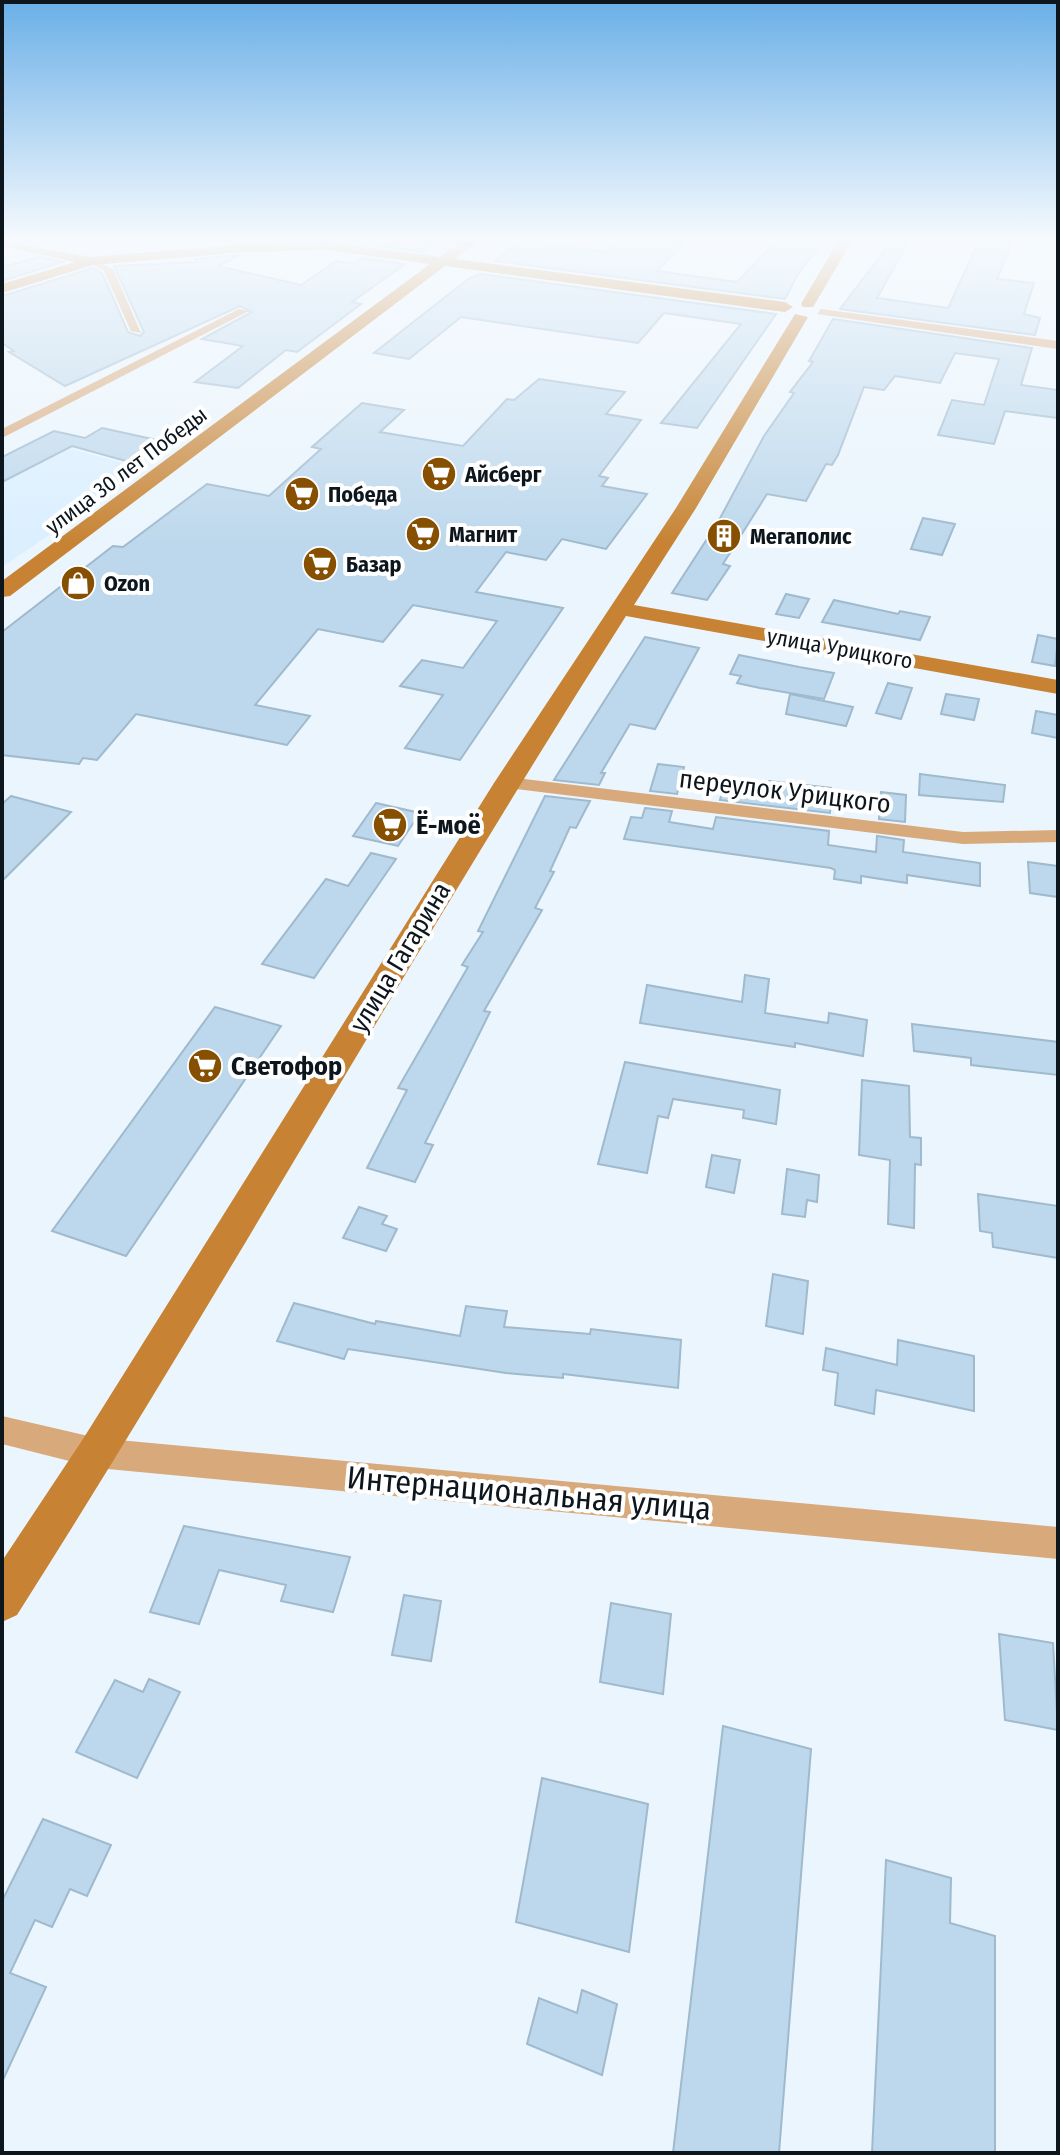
<svg xmlns="http://www.w3.org/2000/svg" width="1060" height="2155" viewBox="0 0 1060 2155" font-family="'Fira Sans Condensed',sans-serif">
<rect width="100%" height="100%" fill="#eaf5fd"/>
<g fill="#dbefff">
<polygon points="255,241 452,241 433,257 327,244 257,246"/>
<polygon points="1028,241 1058,241 1058,263 1022,259"/>
<polygon points="64,447 146,469 2,567 2,479"/>
</g>
<g fill="#bdd8ec" stroke="#9fb9cd" stroke-width="2">
<polygon points="386,241 435,241 422,252 379,246"/>
<polygon points="520,241 606,252 617,241 686,241 657,271 737,282 776,241 824,241 798,274 785,299 495,261"/>
<polygon points="892,241 909,241 877,298 948,308 979,241 1013,241 997,279 1034,283 1024,314 1040,318 1035,335 840,309"/>
<polygon points="240,255 218,266 301,285 336,261 354,264 362,258 405,264 352,302 361,304 297,352 286,350 238,388 195,382 243,346 202,339 252,312 240,306 65,386 9,352 14,351 2,343 2,296 93,268 102,273 128,332 140,336 144,332 114,266 197,262 195,259"/>
<polygon points="40,257 63,262 2,281 2,267"/>
<polygon points="480,274 776,314 697,428 661,423 741,324 664,313 638,343 461,317 409,359 374,353 468,279"/>
<polygon points="833,319 1032,348 1021,385 1058,390 1058,418 1005,411 994,444 938,435 952,400 984,405 999,359 955,353 940,383 895,376 884,390 864,387 838,455 832,465 826,464 806,501 767,494 723,564 730,566 707,600 672,593 718,522 764,436 794,393 790,392 813,362 809,361"/>
<polygon points="539,379 625,392 606,414 641,420 599,476 608,478 602,486 647,494 606,549 562,539 546,560 506,552 476,592 563,608 460,760 405,748 443,695 400,686 422,660 463,668 497,621 413,605 383,642 318,629 255,705 310,716 287,745 136,714 97,760 83,758 79,764 2,755 2,632 113,546 123,547 207,484 269,496 321,449 312,447 362,403 404,410 380,432 463,446 507,399 514,400"/>
<polygon points="102,428 166,442 133,463 72,446 2,482 2,457 54,431 85,438"/>
<polygon points="923,518 955,524 942,555 911,549"/>
<polygon points="786,594 809,599 799,618 776,614"/>
<polygon points="834,600 898,614 900,611 930,617 920,640 822,622"/>
<polygon points="1038,635 1058,639 1055,666 1032,662"/>
<polygon points="645,637 699,648 655,729 630,724 601,773 605,773 599,785 554,780"/>
<polygon points="739,655 799,667 834,673 824,699 760,688 737,683 741,676 730,674"/>
<polygon points="888,683 912,688 901,719 876,713"/>
<polygon points="790,694 853,707 846,726 786,714"/>
<polygon points="946,694 979,699 974,720 941,714"/>
<polygon points="1036,711 1058,715 1058,738 1032,733"/>
<polygon points="658,764 684,767 677,794 650,791"/>
<polygon points="920,774 1005,785 1003,802 919,795"/>
<polygon points="769,781 831,788 830,813 720,800 724,784 768,791"/>
<polygon points="881,792 906,795 905,822 879,819"/>
<polygon points="11,796 71,812 2,881 2,804"/>
<polygon points="545,796 590,801 576,828 570,827 550,871 554,872 535,908 542,910 484,1011 490,1012 425,1143 433,1145 415,1182 367,1168 407,1090 398,1088 468,967 462,965 483,932 478,931"/>
<polygon points="376,803 420,813 398,846 353,836"/>
<polygon points="645,808 672,811 669,822 713,829 716,817 829,831 828,845 876,852 877,836 904,840 903,852 980,863 980,886 907,875 907,883 861,876 861,883 834,879 835,870 831,868 624,839 631,817 642,818"/>
<polygon points="371,853 396,859 314,978 262,964 326,879 348,886"/>
<polygon points="1028,862 1057,866 1058,897 1030,893"/>
<polygon points="745,975 769,979 765,1013 828,1023 829,1013 867,1020 863,1056 795,1043 795,1047 640,1023 647,985 742,1002"/>
<polygon points="215,1007 281,1026 126,1256 52,1231"/>
<polygon points="912,1024 1058,1042 1058,1075 971,1065 971,1058 914,1051"/>
<polygon points="625,1062 780,1090 776,1124 743,1118 744,1110 673,1099 668,1118 658,1116 647,1173 598,1164"/>
<polygon points="862,1080 909,1086 910,1137 921,1138 921,1165 915,1164 914,1228 888,1224 890,1160 859,1155"/>
<polygon points="712,1155 740,1160 734,1193 706,1187"/>
<polygon points="787,1169 819,1175 817,1202 807,1200 805,1217 782,1214"/>
<polygon points="978,1194 1058,1206 1058,1258 993,1247 992,1233 980,1231"/>
<polygon points="359,1207 387,1216 382,1224 397,1229 386,1251 343,1238"/>
<polygon points="773,1274 808,1281 803,1334 766,1326"/>
<polygon points="294,1303 375,1324 376,1321 460,1336 466,1306 507,1311 504,1327 590,1334 591,1329 681,1340 678,1388 563,1374 563,1378 506,1373 348,1349 344,1359 277,1341"/>
<polygon points="898,1340 974,1356 974,1411 876,1390 874,1414 835,1405 838,1373 823,1370 826,1348 897,1365"/>
<polygon points="184,1526 350,1557 333,1612 281,1601 286,1585 219,1570 199,1624 150,1612"/>
<polygon points="404,1595 441,1601 431,1661 392,1655"/>
<polygon points="611,1603 671,1614 663,1694 600,1682"/>
<polygon points="999,1634 1053,1643 1058,1730 1005,1720"/>
<polygon points="149,1679 180,1692 137,1778 76,1752 115,1680 143,1692"/>
<polygon points="723,1726 811,1749 779,2153 673,2153"/>
<polygon points="542,1778 648,1804 629,1952 516,1922"/>
<polygon points="43,1819 111,1845 87,1896 70,1889 52,1927 35,1920 10,1973 46,1987 2,2082 2,1901"/>
<polygon points="886,1860 951,1878 950,1923 995,1936 995,2153 872,2153"/>
<polygon points="582,1990 617,2004 602,2075 527,2044 539,1998 577,2013"/>
</g>
<g fill="none" stroke-linecap="round" stroke-linejoin="round">
<g fill="#d8a97a" fill-rule="evenodd">
<polygon points="91,258 113,269 141,333 131,331 104,271 86,261"/>
<polygon points="239,309 249,311 2,438 2,429"/>
<polygon points="821,309 1058,341 1058,349 817,314"/>
<polygon points="507,777 963,832 1058,830 1058,842 963,844 500,787 497,783 500,779"/>
<polygon points="2,1416 97,1438 1058,1527 1058,1559 97,1468 2,1444"/>
</g>
<g fill="#c78333" fill-rule="evenodd">
<polygon points="2,241 91,257 245,244 326,242 440,257 461,241 477,241 455,259 785,302 793,307 785,312 445,266 10,596 2,597 2,581 430,264 326,250 245,252 93,265 2,293 2,284 75,262 2,246"/>
<polygon points="838,241 852,241 813,307 803,307 801,304"/>
<path d="M795,314L808,317L696,508L634,605L1058,680V694L626,616C416,945 226,1286 17,1615L2,1622V1561L83,1439L494,783L676,508Z"/>
</g>
</g>
<linearGradient id="sky" x2="0" y2="1"><stop stop-color="#6aafe7"/><stop offset="0.44" stop-color="#f6fafe"/><stop offset="1" stop-color="#f6fafe" stop-opacity="0"/></linearGradient>
<rect width="1060" height="543" fill="url(#sky)"/>
<defs>
<g id="supermarket-disc" transform="scale(1.8)"><circle r="9.5" fill="#875000" stroke="#fff"/><path d="M-6-5.5h2.5l.6 2H6L4.5 2H-2.5L-4.4-4H-6ZM-1.5 3.2a1.3 1.3 0 1 0 .1 0ZM3 3.2a1.3 1.3 0 1 0 .1 0Z" fill="#fff"/></g>
<g id="building-disc" transform="scale(1.8)"><circle r="9.5" fill="#875000" stroke="#fff"/><path d="M-4-6H4V6H1V3H-1V6H-4ZM-2.5-4.3h1.7v1.8h-1.7ZM.8-4.3h1.7v1.8H.8ZM-2.5-1h1.7V.8h-1.7ZM.8-1h1.7V.8H.8Z" fill="#fff"/></g>
<g id="shop-disc" transform="scale(1.8)"><circle r="9.5" fill="#875000" stroke="#fff"/><path d="M-5-2.5h2.3a2.7 3.5 0 0 1 5.4 0H5L5.5 6h-11ZM-1.5-2.5h3a1.5 2.3 0 0 0-3 0Z" fill="#fff"/></g>
</defs>
<g fill-rule="evenodd">
<use href="#supermarket-disc" x="439" y="474"/>
<use href="#supermarket-disc" x="302" y="494"/>
<use href="#supermarket-disc" x="423" y="534"/>
<use href="#building-disc" x="724" y="536"/>
<use href="#supermarket-disc" x="320" y="564"/>
<use href="#shop-disc" x="78" y="583"/>
<use href="#supermarket-disc" x="390" y="825"/>
<use href="#supermarket-disc" x="205" y="1066"/>
</g>
<g text-anchor="middle" stroke-width="8" stroke-linejoin="round" paint-order="stroke">
<g font-size="22" fill="#0d161d" stroke="#fff">
<text transform="translate(126 470) rotate(-37)" y="8">улица 30 лет Победы</text>
<text transform="translate(840 648) rotate(10)" y="8">улица Урицкого</text>
</g>
<g font-size="22" font-weight="bold" fill="#0d161d" stroke="#fff" text-anchor="start">
<text x="465" y="482">Айсберг</text>
<text x="328" y="502">Победа</text>
<text x="449" y="542">Магнит</text>
<text x="750" y="544">Мегаполис</text>
<text x="346" y="572">Базар</text>
<text x="104" y="591">Ozon</text>
</g>
<g font-size="26" fill="#0d161d" stroke="#fff">
<text transform="translate(785 791) rotate(7)" y="9">переулок Урицкого</text>
<text transform="translate(400 957) rotate(-59)" y="9">улица Гагарина</text>
</g>
<g font-size="26" font-weight="bold" fill="#0d161d" stroke="#fff" text-anchor="start">
<text x="416" y="834">Ё-моё</text>
<text x="231" y="1075">Светофор</text>
</g>
<g font-size="32" fill="#0d161d" stroke="#fff">
<text transform="translate(529 1493) rotate(5)" y="11">Интернациональная улица</text>
</g>
</g>
<rect width="1060" height="2155" fill="none" stroke="#0d161d" stroke-width="8"/>
</svg>
